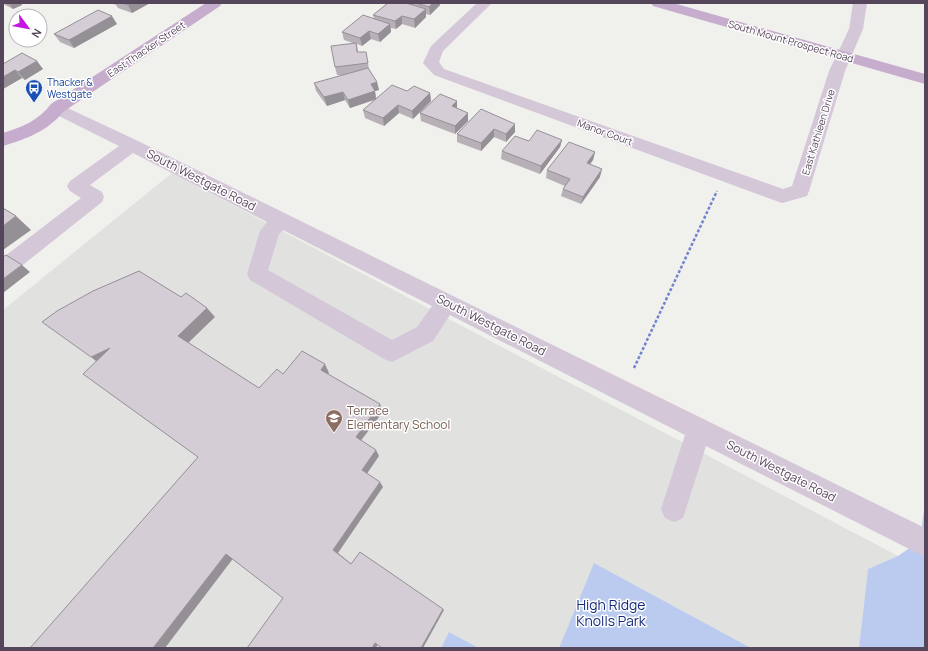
<svg xmlns="http://www.w3.org/2000/svg" width="928" height="651" viewBox="0 0 928 651" font-family="Manrope,sans-serif">
<rect width="100%" height="100%" fill="#f0f0ed"/>
<polygon fill="#e1e1df" points="172,173 898,556 868,569 859,648 751,648 594,563 559,648 479,648 449,632 441,648 3,648 3,310"/>
<g fill="#bbcbef">
<polygon points="925,502 925,648 859,648 868,569 898,556 920,541"/>
<polygon points="594,563 751,648 559,648"/>
<polygon points="449,632 479,648 441,648"/>
</g>
<g fill="none" stroke-linecap="round" stroke-linejoin="round">
<polyline stroke="#7284cd" stroke-width="2.5" stroke-dasharray="3 2" stroke-linecap="butt" points="634,368 717,191"/>
<g fill="#d4c7d8" fill-rule="evenodd">
<polygon points="477,3 492,3 443,51 439,62 444,69 783,189 792,186 829,71 849,29 853,3 867,3 863,29 845,71 809,191 807,196 782,203 434,75 423,63 431,46"/>
<path d="M57,103L138,141L925,528V557L706,446L683,518L674,522L665,518L661,509L685,435L450,315L433,341L392,362L384,359L250,280L247,274L260,231L267,222L133,153L90,185L102,192L104,197L102,202L19,268L12,270L5,268L3,260L5,256L81,198L70,191L67,186L70,181L119,146L51,112L49,108L51,104ZM283,230L432,306L417,327L392,340L268,270L279,234Z"/>
</g>
<g fill="#c7adcd" fill-rule="evenodd">
<path d="M206,3H222L220,6L63,112C48,131 26,139 3,146V133C22,127 38,121 51,104Z"/>
<polygon points="651,3 673,3 925,74 925,84 653,6"/>
</g>
</g>
<g fill="#b7b0b7">
<polygon points="3,3 21,3 22,5 13,9 5,5"/>
<polygon points="111,3 150,3 132,13 118,8 116,5"/>
<polygon points="388,3 440,3 440,5 430,15 426,14 426,17 415,28 402,24 396,29 391,28 391,32 380,42 371,39 362,46 357,44 358,52 366,52 369,69 377,82 379,90 375,91 376,98 407,91 430,93 431,101 413,119 399,113 384,126 365,118 363,110 375,100 350,108 345,100 327,106 316,91 314,83 344,75 337,75 335,67 353,43 344,40 342,32 374,19 373,15"/>
<polygon points="117,24 74,48 60,42 54,34"/>
<polygon points="3,64 43,69 25,80 22,78 3,89"/>
<polygon points="457,101 457,108 468,121 455,134 421,121 420,113"/>
<polygon points="515,124 515,132 506,142 494,137 481,151 457,142 457,134"/>
<polygon points="562,140 560,147 540,174 501,159 502,151 529,141"/>
<polygon points="595,152 593,160 590,164 600,177 581,204 561,196 563,189 565,186 546,178 547,170"/>
</g>
<g fill="#959095">
<polygon points="15,3 21,3 22,5 13,9 10,5"/>
<polygon points="132,3 150,3 132,13 128,5"/>
<polygon points="433,3 440,3 440,5 430,15 429,7"/>
<polygon points="426,9 426,17 415,28 414,19"/>
<polygon points="112,16 117,24 74,48 69,40"/>
<polygon points="402,16 402,24 396,29 395,21"/>
<polygon points="390,24 391,32 380,42 378,34"/>
<polygon points="369,31 371,39 362,46 360,38"/>
<polygon points="37,61 43,69 25,80 18,72"/>
<polygon points="15,70 22,78 3,89 3,77"/>
<polygon points="377,82 379,90 375,91 376,99 350,108 348,100 371,84"/>
<polygon points="343,92 345,100 327,106 324,97"/>
<polygon points="430,93 431,101 413,119 412,111"/>
<polygon points="457,101 457,109 452,106"/>
<polygon points="398,105 399,113 384,126 383,118"/>
<polygon points="468,113 468,121 455,134 455,126"/>
<polygon points="515,124 515,132 506,142 506,134"/>
<polygon points="494,129 494,137 481,151 481,143"/>
<polygon points="562,140 560,147 540,174 541,166"/>
<polygon points="595,152 593,160 585,171 587,163"/>
<polygon points="602,169 600,177 581,204 583,197"/>
<polygon points="16,216 31,230 3,250 3,226"/>
<polygon points="22,265 30,272 3,293 3,279"/>
<polygon points="207,308 215,317 187,344 178,336"/>
<polygon points="110,348 102,366 91,357"/>
<polygon points="325,364 329,373 325,378 321,370"/>
<polygon points="380,404 383,412 359,443 356,437"/>
<polygon points="376,450 379,456 366,475 362,470"/>
<polygon points="380,482 383,487 338,553 356,567 333,550"/>
<polygon points="226,554 235,556 165,648 153,648"/>
<polygon points="443,609 444,610 423,648 421,648"/>
<polygon points="379,642 376,648 372,648 375,643"/>
</g>
<g fill="#d5cdd5" stroke="#959095">
<polygon points="6,3 15,3 10,5"/>
<polygon points="122,3 132,3 128,5"/>
<polygon points="388,3 406,3 426,9 414,19 402,16 395,21 373,15"/>
<polygon points="416,3 433,3 429,7"/>
<polygon points="98,10 112,16 69,40 54,34"/>
<polygon points="363,15 390,24 378,34 369,31 360,38 342,32"/>
<polygon points="356,43 357,52 366,52 368,63 335,67 331,46"/>
<polygon points="22,53 37,61 18,72 15,70 3,77 3,64"/>
<polygon points="368,68 377,82 371,84 375,91 348,100 343,92 324,97 314,83"/>
<polygon points="392,85 407,91 414,86 430,93 412,111 398,105 383,118 363,110"/>
<polygon points="440,94 457,101 452,106 468,113 455,126 420,113"/>
<polygon points="481,109 515,124 506,134 494,129 481,143 457,134"/>
<polygon points="537,130 562,140 541,166 502,151 515,136 529,141"/>
<polygon points="569,142 595,152 587,163 602,169 583,197 563,189 570,179 547,170"/>
<polygon points="3,208 16,216 3,226"/>
<polygon points="6,255 22,265 3,279 3,257"/>
<polygon points="139,271 181,297 186,293 207,308 178,336 259,388 277,369 283,374 302,351 325,364 321,370 380,404 356,437 376,450 362,470 380,482 333,550 351,564 360,552 443,609 421,648 382,648 375,643 372,648 247,648 283,598 226,554 153,648 30,648 198,457 83,374 110,348 91,357 42,322 57,311 93,291"/>
</g>
<defs>
<g id="bus-pin" transform="scale(0.9)"><path d="M0 17L-7.5 6A9.5 9.5 0 1 1 7.5 6Z" fill="#1a4fb4" stroke="#fff"/><path d="M-5-6H5V4H4V6H2V4H-2V6H-4V4H-5ZM-3.5-4V0h7V-4ZM-3.5 1.2v1.5H-2V1.2ZM2 1.2v1.5H3.5V1.2Z" fill="#fff"/></g>
<g id="school-pin" transform="scale(0.9)"><path d="M0 17L-7.5 6A9.5 9.5 0 1 1 7.5 6Z" fill="#8d6e63" stroke="#fff"/><path d="M0-5L7-2L0 1L-7-2ZM-4 1L0 2.5L4 1V4Q0 6-4 4Z" fill="#fff"/></g>
</defs>
<g fill-rule="evenodd">
<use href="#bus-pin" x="34" y="88"/>
<use href="#school-pin" x="334" y="418"/>
</g>
<g text-anchor="middle" stroke-width="3" stroke-linejoin="round" paint-order="stroke">
<g font-size="10" fill="#56465b" stroke="#fff">
<text transform="translate(791 41) rotate(16)" y="4">South Mount Prospect Road</text>
<text transform="translate(146 49) rotate(-34)" y="4">East Thacker Street</text>
<text transform="translate(605 132) rotate(20)" y="4">Manor Court</text>
<text transform="translate(818 132) rotate(-73)" y="4">East Kathleen Drive</text>
</g>
<g font-size="10" fill="#164399" stroke="#fff" text-anchor="start">
<text x="47" y="86">Thacker &amp;<tspan x="47" dy="12">Westgate</tspan></text>
</g>
<g font-size="12" fill="#56465b" stroke="#fff">
<text transform="translate(201 180) rotate(27)" y="4">South Westgate Road</text>
<text transform="translate(491 325) rotate(27)" y="4">South Westgate Road</text>
<text transform="translate(781 471) rotate(27)" y="4">South Westgate Road</text>
</g>
<g font-size="12" fill="#785e54" stroke="#fff" text-anchor="start">
<text x="347" y="415">Terrace<tspan x="347" dy="14">Elementary School</tspan></text>
</g>
<g font-size="14" fill="#152a7d" stroke="#fff">
<text x="611" y="610">High Ridge<tspan x="611" dy="16">Knolls Park</tspan></text>
</g>
</g>
<rect width="928" height="651" fill="none" stroke="#56465b" stroke-width="8"/>
<g transform="translate(28 28) rotate(122)"><circle r="19" fill="#ffffff" stroke="#bbb5bd"/>
<path d="M0-3L7 15L0 10L-7 15Z" fill="#c516e1"/>
<text y="-6" font-size="11" font-weight="bold" text-anchor="middle" fill="#56465b">N</text>
</g>
</svg>
